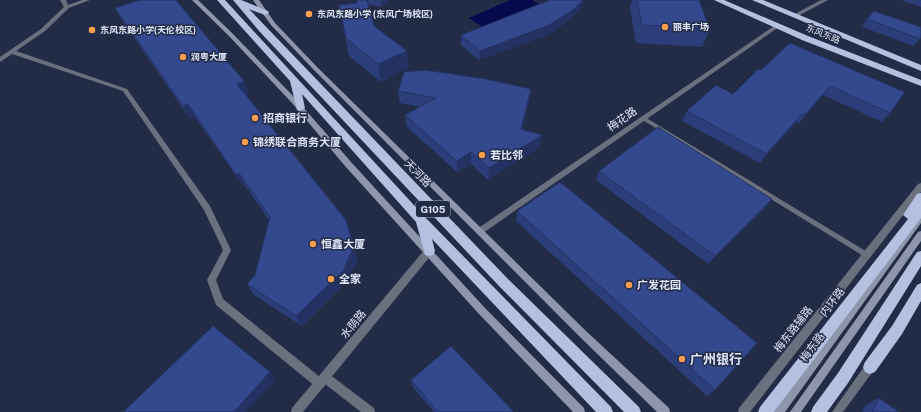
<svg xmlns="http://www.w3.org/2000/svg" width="921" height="412" viewBox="0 0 921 412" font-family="'Public Sans','Noto Sans SC',sans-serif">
<rect width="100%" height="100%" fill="#232c46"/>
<polygon fill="#06094c" points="510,0 532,0 539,4 484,28 469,18"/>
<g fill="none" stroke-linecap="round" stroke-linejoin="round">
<polygon fill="#6b707e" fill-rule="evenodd" points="643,116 869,253 870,255 869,257 867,258 865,257 641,119 641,117"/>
<g fill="#6b707e" fill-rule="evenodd">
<polygon points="60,0 66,0 68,5 82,0 90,0 69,8 45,31 16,51 127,89 210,206 231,250 216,280 223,299 320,377 321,374 325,373 329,374 374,408 375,412 361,412 325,384 324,387 320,388 316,387 216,305 207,280 223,250 204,210 123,91 12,54 0,62 0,57 41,29 64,7"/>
<polygon points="921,183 921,192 750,412 738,412 739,408 918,184"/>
<polygon points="870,362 874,364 875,367 874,370 843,412 832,412 866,364"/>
</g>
<g fill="#6b707e" fill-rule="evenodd">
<polygon points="821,0 828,0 796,17 791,16"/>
<polygon points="777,24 780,26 779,27 483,233 477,233 476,231 477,229"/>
<polygon points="429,247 432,248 433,251 432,254 303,412 291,412 292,408 426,248"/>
</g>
<g fill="#8e96ac" fill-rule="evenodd">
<polygon points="192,0 198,0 233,34 296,99 351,162 485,308 584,408 585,412 573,412 479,314 345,166 292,103 229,36"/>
<polygon points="253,0 259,0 275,23 318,68 586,331 669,408 670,412 657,412 580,337 314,70 271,25"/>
<polygon points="921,214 921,223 785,412 774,412 918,215"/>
<polygon points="921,231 921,241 801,412 790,412 918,232"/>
</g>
<g fill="#b4c0e0" fill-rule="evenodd">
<polygon points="217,0 225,0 424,216 611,407 613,412 596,412 432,239 435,251 433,255 429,256 425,255 416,222 302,94 305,108 300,111 297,110 290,81"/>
<polygon points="233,0 241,0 268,11 269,13 265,15 249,9 507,278 639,407 641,412 624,412 499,286 260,32"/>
<polygon points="714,0 724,0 808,36 921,80 921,86 802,40"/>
<polygon points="752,0 763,0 921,65 921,71"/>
<polygon points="921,193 921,218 774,412 758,412 760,407 908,219 903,215 917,194"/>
<polygon points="921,251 921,266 848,383 827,412 811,412 813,407 838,373 917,252"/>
<polygon points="921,283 921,301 902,334 875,372 870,374 865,372 863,367 865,362 892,326 917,285"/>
</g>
</g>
<g fill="#2c3e79">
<polygon points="357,0 389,0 381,7 368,4 374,26 408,68 381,82 349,56 339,5 357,3"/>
<polygon points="583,0 581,9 571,19 548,35 479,60 461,45 461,35"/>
<polygon points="632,0 699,0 710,29 702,47 636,43 630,8"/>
<polygon points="901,0 921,0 921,7"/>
<polygon points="115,8 249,93 245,95 358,258 347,281 302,326 254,295 247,284 255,275 269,220 245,185 243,186 195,117 190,119 122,20"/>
<polygon points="867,19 921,37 914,46 862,27"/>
<polygon points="790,43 890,113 882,122 823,95 799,123 796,122 760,163 682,121 687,111 733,94 761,70"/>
<polygon points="398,91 529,101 522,129 540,147 488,180 471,164 457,172 407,127 405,115 420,107 400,103"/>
<polygon points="599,171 765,209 708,264 596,180"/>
<polygon points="517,211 715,390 707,396 516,221"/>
<polygon points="411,380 514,412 434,412 413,387"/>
<polygon points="879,398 899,412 862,412 866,405"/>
</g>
<g fill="#243263">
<polygon points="380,0 389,0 381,7"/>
<polygon points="583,0 581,9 571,19 548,35 479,60 480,51"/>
<polygon points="407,51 408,68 381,82 378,64"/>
<polygon points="244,81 249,93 242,96 237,84"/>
<polygon points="830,86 823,95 799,123 806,114"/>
<polygon points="531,89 529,101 519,141 521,129"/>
<polygon points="188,104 195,117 190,119 183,106"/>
<polygon points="803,113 796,122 760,163 766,154"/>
<polygon points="542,135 540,147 488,180 489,168"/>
<polygon points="471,152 471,164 457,172 457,161"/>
<polygon points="239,173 245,185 243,186 236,175"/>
<polygon points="772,199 765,209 708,264 715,256"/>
<polygon points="354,247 358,258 347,281 302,326 296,316"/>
<polygon points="270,372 276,379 246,412 234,412"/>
</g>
<g fill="#33488d" stroke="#243263">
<polygon points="140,0 176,0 244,81 237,84 346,220 354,247 343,271 296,316 247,284 255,275 270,217 239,173 236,175 188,104 183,106 115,8"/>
<polygon points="357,0 367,0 374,26 407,51 378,64 346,38 339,5 357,3"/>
<polygon points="550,0 583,0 573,10 549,25 480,51 461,35"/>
<polygon points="637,0 699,0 710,29 642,25"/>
<polygon points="874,11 921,27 921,37 920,39 867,19"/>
<polygon points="790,43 905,92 890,113 830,86 806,114 803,113 766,154 687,111 716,85 733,94 758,69 761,70"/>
<polygon points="425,70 486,79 531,89 521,129 542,135 489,168 471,152 457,161 405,115 436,98 398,91 404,72"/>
<polygon points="658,127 772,199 715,256 599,171"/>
<polygon points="560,182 757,343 715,390 517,211"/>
<polygon points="213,326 270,372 234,412 123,412"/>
<polygon points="451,346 514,412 438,412 411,380"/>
<polygon points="879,398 899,412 872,412"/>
</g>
<g fill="#fb9e50" stroke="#232c46" stroke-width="1.5">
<circle cx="309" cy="14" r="4"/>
<circle cx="665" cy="27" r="4"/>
<circle cx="92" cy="30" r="4"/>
<circle cx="183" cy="57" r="4"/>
<circle cx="255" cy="118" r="4"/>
<circle cx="245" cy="142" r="4"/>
<circle cx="482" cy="155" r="4"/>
<circle cx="313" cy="244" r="4"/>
<circle cx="331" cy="279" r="4"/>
<circle cx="629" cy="285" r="4"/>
<circle cx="682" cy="359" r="4"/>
</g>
<g text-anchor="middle" stroke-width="3" stroke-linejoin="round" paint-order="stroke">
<g font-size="9" font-weight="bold" fill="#dfe6f8" stroke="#232c46" text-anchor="start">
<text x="317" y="17">东风东路小学 (东风广场校区)</text>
<text x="673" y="30">丽丰广场</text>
<text x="100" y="33">东风东路小学(天伦校区)</text>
<text x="191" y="60">润粤大厦</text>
</g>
<g font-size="9" fill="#dfe6f8" stroke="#232c46">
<text transform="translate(823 34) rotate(22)" y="3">东风东路</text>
</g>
<rect fill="#232c46" stroke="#a7aec3" stroke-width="1" x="416" y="201" width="34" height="16" rx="3"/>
<g font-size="10" font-weight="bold" fill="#dfe6f8">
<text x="433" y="213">G105</text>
</g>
<g font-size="11" font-weight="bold" fill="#dfe6f8" stroke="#232c46" text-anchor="start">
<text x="263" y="122">招商银行</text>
<text x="253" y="146">锦绣联合商务大厦</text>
<text x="490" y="159">若比邻</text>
<text x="321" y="248">恒鑫大厦</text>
<text x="339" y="283">全家</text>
<text x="637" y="289">广发花园</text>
</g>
<g font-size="11" fill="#dfe6f8" stroke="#232c46">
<text transform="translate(622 119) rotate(-35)" y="4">梅花路</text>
<text transform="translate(418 173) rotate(46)" y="4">天河路</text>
<text transform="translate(832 302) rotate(-53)" y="4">内环路</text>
<text transform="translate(353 324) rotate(-51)" y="4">水荫路</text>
<text transform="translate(793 329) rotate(-52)" y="4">梅东路辅路</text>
<text transform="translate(812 347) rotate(-54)" y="4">梅东路</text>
</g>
<g font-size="13" font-weight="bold" fill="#dfe6f8" stroke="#232c46" text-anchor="start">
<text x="690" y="364">广州银行</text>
</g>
</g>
</svg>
